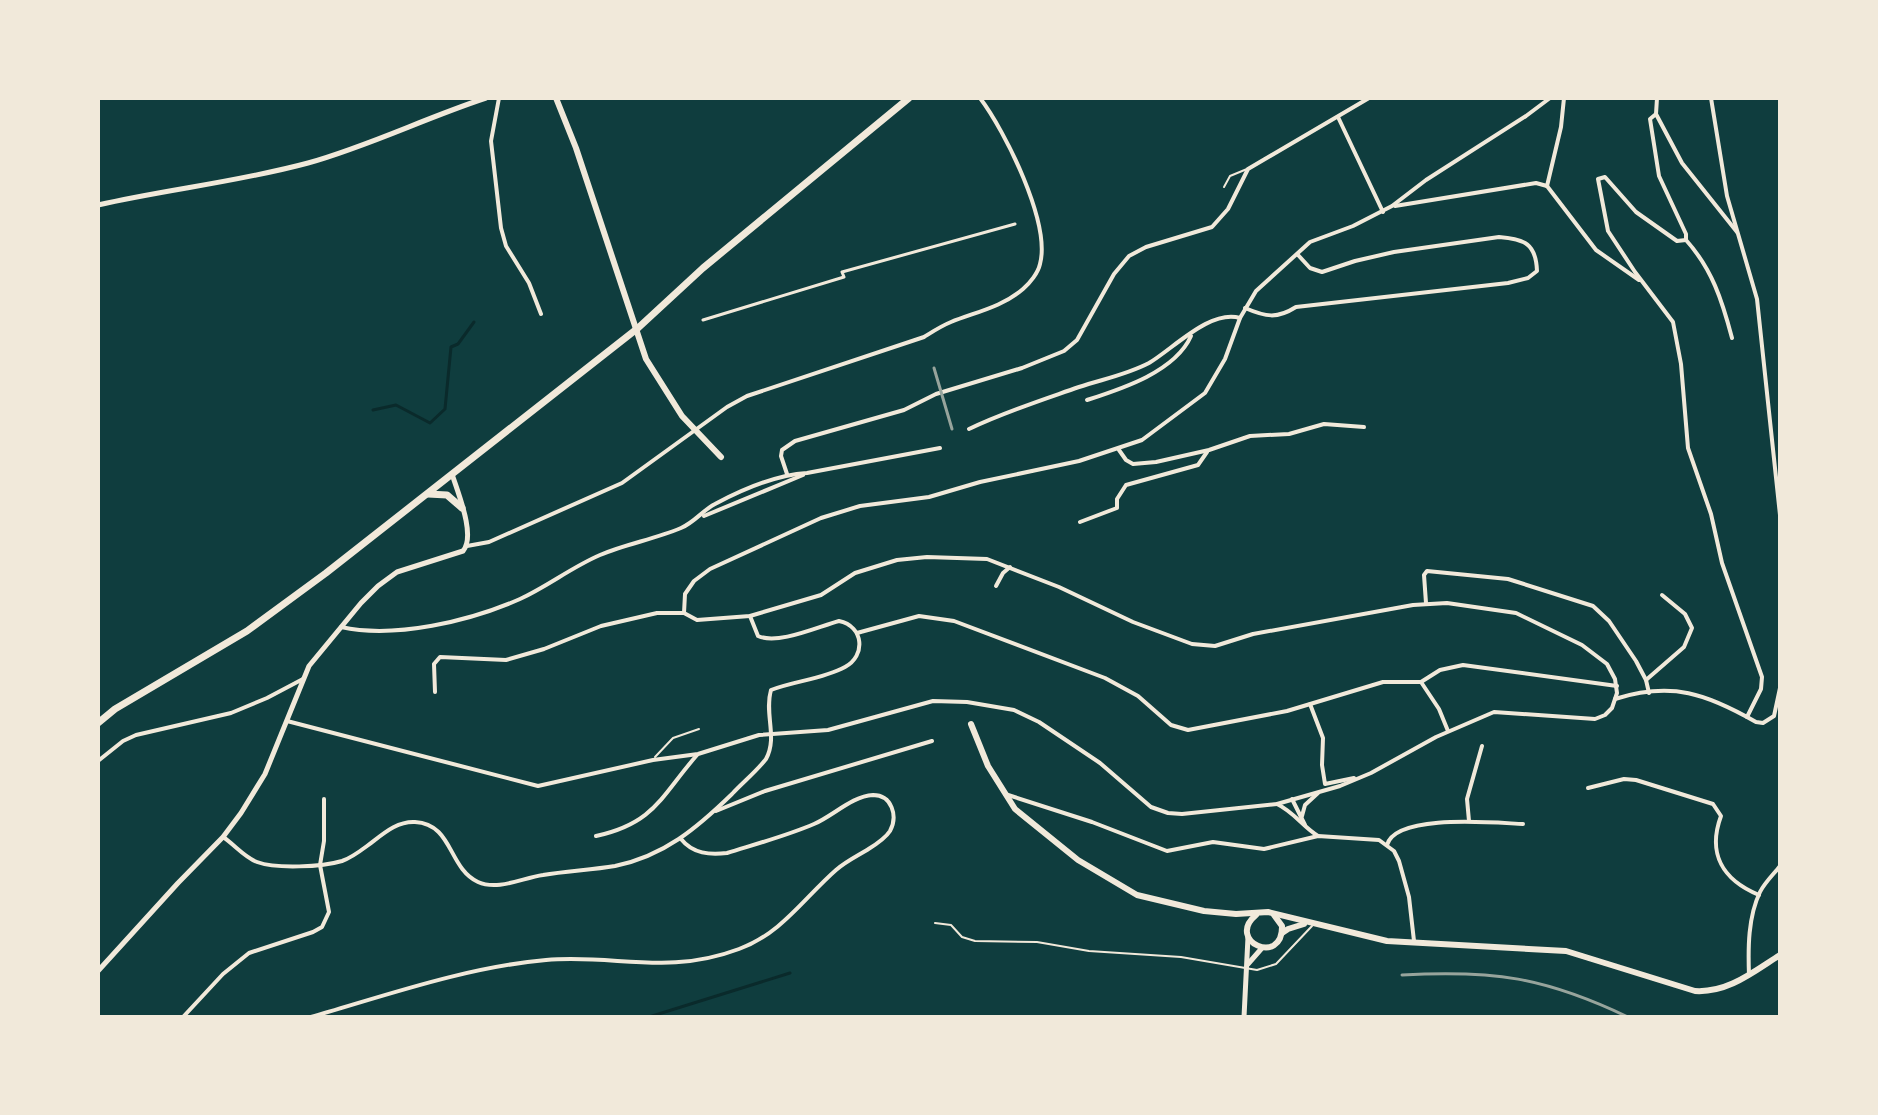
<svg xmlns="http://www.w3.org/2000/svg" width="1878" height="1115" viewBox="0 0 1878 1115" font-family="'Noto Sans',sans-serif">
<rect width="100%" height="100%" fill="#0f3d3e"/>
<g fill="none" stroke-linecap="round" stroke-linejoin="round">
<g stroke="#0a2a2b" stroke-width="3">
<polyline points="373,410 396,405 430,423 445,409 451,347 458,344 474,322"/>
<polyline points="649,1017 790,973"/>
</g>
<g stroke="#f1e9da" stroke-width="2">
<polyline points="1224,187 1230,176 1247,169"/>
<polyline points="655,757 673,738 699,729"/>
<polyline points="935,923 951,925 962,937 975,941 1037,942 1089,951 1181,957 1257,970 1276,964 1312,926"/>
</g>
<polyline stroke="#f1e9da" stroke-width="3" points="703,320 844,277 842,272 1015,224"/>
<g stroke="#f1e9da" stroke-width="4">
<polyline points="499,98 491,141 501,228 506,246 529,283 541,314"/>
<polyline points="1711,98 1727,196 1757,299 1780,515"/>
<polyline points="1656,114 1657,98"/>
<polyline points="1338,117 1383,212"/>
<polyline points="1547,186 1596,250 1639,280"/>
<polyline points="1547,186 1561,127 1564,98"/>
<polyline points="1395,206 1536,183 1547,186"/>
<polyline points="1737,232 1682,163 1656,114 1650,119 1659,176 1686,234 1686,240 1677,241 1636,212 1605,177 1598,179 1608,231 1635,272 1673,322 1681,364 1688,448 1711,514 1722,563 1762,677 1761,689 1747,717"/>
<path d="M1686,240C1712,269 1722,300 1732,338"/>
<path d="M1245,308C1266,317 1277,319 1296,307L1508,283L1528,278L1537,271C1536,244 1525,239 1499,237L1394,252L1355,261L1322,272L1310,268L1298,255"/>
<path d="M1087,400C1121,389 1175,372 1191,336"/>
<path d="M969,429C1004,412 1042,400 1079,387C1103,379 1126,375 1149,363C1173,349 1210,309 1240,318"/>
<polyline points="1119,450 1126,460 1133,464 1156,462 1209,450 1250,436 1289,434 1324,424 1364,427"/>
<polyline points="787,474 781,456 782,450 795,441 904,410 936,394 1022,368 1064,351 1077,340 1114,274 1129,256 1146,247 1212,227 1228,209 1248,169 1369,98"/>
<polyline points="704,516 803,475"/>
<polyline points="1080,522 1117,508 1117,499 1126,485 1198,465 1207,452"/>
<path d="M467,546L489,542L622,483L727,407L747,396L924,337C932,332 941,326 951,322C976,312 1002,307 1023,289C1030,283 1038,273 1040,264C1051,223 1005,131 980,98"/>
<polyline points="996,586 1003,573 1010,567"/>
<polyline points="1426,603 1424,575 1427,571 1508,579 1593,606 1609,621 1636,661 1646,680 1649,693"/>
<polyline points="684,613 685,594 694,581 710,569 821,518 860,506 929,497 980,482 1079,461 1142,440 1205,393 1225,359 1240,318 1256,291 1310,242 1353,226 1392,206 1426,180 1526,116 1550,98"/>
<path d="M341,627C395,639 470,621 520,599C548,586 572,567 600,555C626,544 655,539 681,528C695,522 703,510 715,504C743,489 776,475 807,473L940,448"/>
<polyline points="857,633 919,616 954,621 1105,678 1138,696 1171,725 1188,730 1287,711 1383,682 1421,682 1440,670 1463,665 1617,686"/>
<polyline points="1646,680 1684,647 1692,628 1685,614 1662,595"/>
<polyline points="1421,682 1439,709 1448,731"/>
<path d="M1615,699C1672,681 1707,694 1756,722L1763,723L1774,716L1780,688"/>
<polyline points="1310,704 1323,738 1322,765 1325,784 1354,778"/>
<polyline points="287,721 538,786 653,760 698,754 759,735 828,730 933,701 967,702 1014,710 1039,722 1100,763 1151,807 1168,813 1182,814 1277,804 1340,786 1371,773 1436,737 1494,712 1595,719 1605,715 1612,708 1617,693 1615,679 1607,664 1582,645 1516,613 1447,603 1413,605 1253,634 1215,646 1192,644 1133,622 1059,587 987,559 927,557 897,560 855,573 821,595 750,616 697,620 684,613 657,613 601,626 544,649 506,660 440,657 434,664 435,692"/>
<polyline points="98,761 123,741 136,735 231,713 267,698 303,679"/>
<path d="M1588,788L1624,779L1636,780L1713,804L1721,816C1707,854 1723,880 1759,895"/>
<polyline points="1005,794 1092,822 1167,851 1213,842 1264,849 1318,836 1379,840 1394,851 1399,861 1409,897 1414,941"/>
<polyline points="1292,799 1305,825"/>
<path d="M1277,804C1294,812 1303,827 1318,836"/>
<polyline points="716,811 765,791 932,741"/>
<polyline points="1302,816 1305,805 1318,793"/>
<polyline points="1469,821 1467,799 1482,746"/>
<path d="M596,836C655,823 661,796 697,755"/>
<path d="M223,837C235,845 244,857 257,862C276,869 322,867 342,861C351,858 359,852 367,846C382,835 396,821 415,822C453,824 448,868 478,882C498,891 522,878 543,875C567,871 591,870 615,866C664,856 697,828 732,794C743,782 756,772 766,759C778,737 764,714 771,690C794,681 823,679 845,667C866,656 864,626 839,621C817,627 778,645 758,636L750,616"/>
<path d="M1387,845C1396,813 1496,823 1523,824"/>
<path d="M1749,975C1748,948 1748,917 1760,892C1765,882 1774,874 1780,866"/>
<polyline points="183,1017 223,974 249,953 313,932 322,927 329,912 320,865 324,841 324,799"/>
<path d="M311,1017C387,995 467,967 546,960C616,954 667,976 739,949C781,934 804,898 836,870C845,862 857,856 867,850C875,845 885,839 890,831C898,816 892,795 873,795C852,796 833,816 814,824C786,836 756,844 727,853C710,855 693,854 681,839"/>
</g>
<g stroke="#f1e9da" stroke-width="5">
<path d="M98,205C168,189 238,182 308,163C369,146 425,118 486,98"/>
<polyline points="1248,964 1262,948"/>
<path d="M98,971L178,883L223,837L241,813L265,774L309,666L361,603L378,586L397,572L463,551C476,536 458,493 452,474"/>
<polyline points="1244,1017 1248,937"/>
</g>
<g stroke="#f1e9da" stroke-width="6">
<polyline points="556,98 576,148 646,359 682,416 721,457"/>
<path d="M971,724L988,766L1015,809L1078,860L1137,895L1204,911L1236,914L1268,912L1387,941L1566,951L1695,991C1728,993 1753,972 1780,955"/>
<path d="M1256,915C1225,941 1283,967 1282,926L1274,915"/>
<polyline points="1282,933 1288,929 1304,924"/>
</g>
<g stroke="#f1e9da" stroke-width="7">
<polyline points="428,494 447,495 462,508"/>
<polyline points="98,723 115,709 247,631 326,573 638,328 703,268 909,98"/>
</g>
<g stroke="#97a49c" stroke-width="3">
<polyline points="934,368 952,429"/>
<path d="M1402,975C1494,970 1544,977 1628,1017"/>
</g>
</g>
<rect width="1878" height="1115" fill="none" stroke="#f1e9da" stroke-width="200"/>
</svg>
